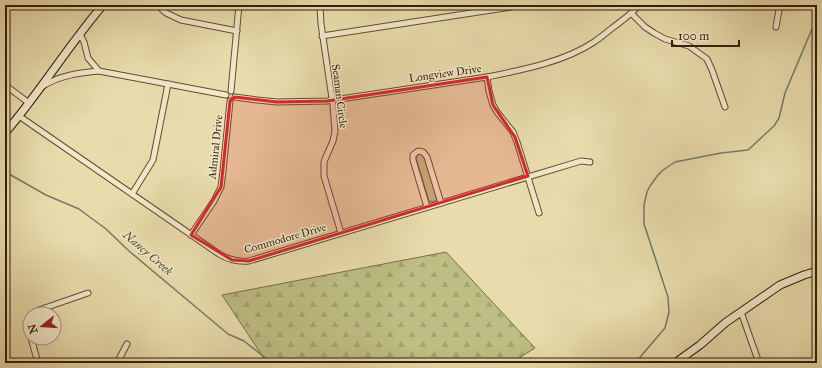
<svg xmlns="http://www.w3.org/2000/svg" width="822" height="368" viewBox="0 0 822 368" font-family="'IM FELL Great Primer',serif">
<defs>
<pattern id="forest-firs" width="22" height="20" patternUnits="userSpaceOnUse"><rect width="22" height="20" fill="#bebe84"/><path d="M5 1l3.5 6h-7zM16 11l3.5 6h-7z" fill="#a4a371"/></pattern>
</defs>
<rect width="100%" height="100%" fill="#e9dcac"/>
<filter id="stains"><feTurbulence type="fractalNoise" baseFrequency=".005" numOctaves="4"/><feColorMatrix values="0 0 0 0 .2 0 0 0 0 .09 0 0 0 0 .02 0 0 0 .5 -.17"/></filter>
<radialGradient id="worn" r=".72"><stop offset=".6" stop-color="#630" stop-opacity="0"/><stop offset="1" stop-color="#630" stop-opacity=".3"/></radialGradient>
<polygon fill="#bebe84" stroke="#786e46" points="420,153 424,156 437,199 435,201 433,202 429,201 416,158 417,155"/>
<polygon fill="url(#forest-firs)" stroke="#786e46" points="446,252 535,348 511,363 267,363 222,295"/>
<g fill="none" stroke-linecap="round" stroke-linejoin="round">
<g stroke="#707c68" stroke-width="1.5">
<polyline points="5,167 9,174 46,195 79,209 106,229 129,251 228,334 244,341 272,363"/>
<polyline points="635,363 665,328 669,312 668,297 644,224 644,205 647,192 650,186 658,175 663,170 675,162 721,153 748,150 774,126 779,118 785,93 817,17"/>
</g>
<g stroke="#604d32" stroke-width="7">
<g id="street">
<polyline points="157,5 166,13 181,20 237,31"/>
<polyline points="320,5 321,24 333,105 335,131 333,141 326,157 324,162 324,176 341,233"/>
<polyline points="632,14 645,27 654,33 665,39 689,46 707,59 712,70 718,87 725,107"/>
<polyline points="776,27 779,10 777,5"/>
<polyline points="80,34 84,42 88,58 99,71"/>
<polyline points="322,36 511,7 518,5"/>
<polyline points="487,77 489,91 493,105 497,112 513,132 517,142 539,213"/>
<polyline points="5,85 29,103"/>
<path d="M43,86C60,75 80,73 99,71L226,95"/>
<polyline points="231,91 239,5"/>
<path d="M235,97L257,100L277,102L327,101L487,77C522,70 564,62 594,42C600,38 606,33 611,29C621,21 631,15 639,5"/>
<path d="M19,116L219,254C229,260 238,262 249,261L581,161L590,162"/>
<polyline points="132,194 153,160 168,84"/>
<polyline points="427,207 413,160 413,155 418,151 423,152 427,157 441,203"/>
<polyline points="191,235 214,201 221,187 223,171 230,101"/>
<polyline points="741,312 759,363"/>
<polyline points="35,314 39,310 88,293"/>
<polyline points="30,324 29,332 30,335"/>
<polyline points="31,338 38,363"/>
<polyline points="117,363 127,344"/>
</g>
</g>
<g stroke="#331d09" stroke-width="9">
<g id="secondary">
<path d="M5,133C40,92 68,46 103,5"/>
<polyline points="675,363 700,345 725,323 780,285 804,275 817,271"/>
</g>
</g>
<use href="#street" stroke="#f1e8c9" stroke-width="5"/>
<use href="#secondary" stroke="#f1e8c9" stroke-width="7"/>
</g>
<path fill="#d62828" fill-opacity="0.2" stroke="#d62828" stroke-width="3" stroke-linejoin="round" d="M487,77L493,105L515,137L528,176L249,261L232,260L191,235L221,187L230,101L235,97L277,102L327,101Z"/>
<g text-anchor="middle" stroke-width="3" stroke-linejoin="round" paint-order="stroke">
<g font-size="11" fill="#331d09" stroke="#f1e8c9">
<text transform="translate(445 73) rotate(-8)" y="4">Longview Drive</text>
<text transform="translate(340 96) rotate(83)" y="4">Seaman Circle</text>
<text transform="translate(215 147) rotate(-84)" y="4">Admiral Drive</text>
<text transform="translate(285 238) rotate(-16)" y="4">Commodore Drive</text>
</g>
<g font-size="12" font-style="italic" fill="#514d38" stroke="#f1e8c9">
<text transform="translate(148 253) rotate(41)" y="4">Nancy Creek</text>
</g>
</g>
<rect width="822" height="368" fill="none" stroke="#e9dcac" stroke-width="20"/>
<rect x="6" y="6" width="810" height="356" fill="none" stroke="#331d09" stroke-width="2"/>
<rect x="10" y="10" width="802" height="348" fill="none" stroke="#331d09"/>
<g transform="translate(42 326) rotate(253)"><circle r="19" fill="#f1e8c9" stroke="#a5977c"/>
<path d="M0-3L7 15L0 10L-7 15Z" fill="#8f2418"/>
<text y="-6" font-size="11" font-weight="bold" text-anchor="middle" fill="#331d09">N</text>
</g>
<path d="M672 40v6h67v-6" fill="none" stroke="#331d09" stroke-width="2"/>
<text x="678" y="40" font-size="12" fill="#331d09" stroke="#f1e8c9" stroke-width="3" paint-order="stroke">100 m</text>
<rect width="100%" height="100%" filter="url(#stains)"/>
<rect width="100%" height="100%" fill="url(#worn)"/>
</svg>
